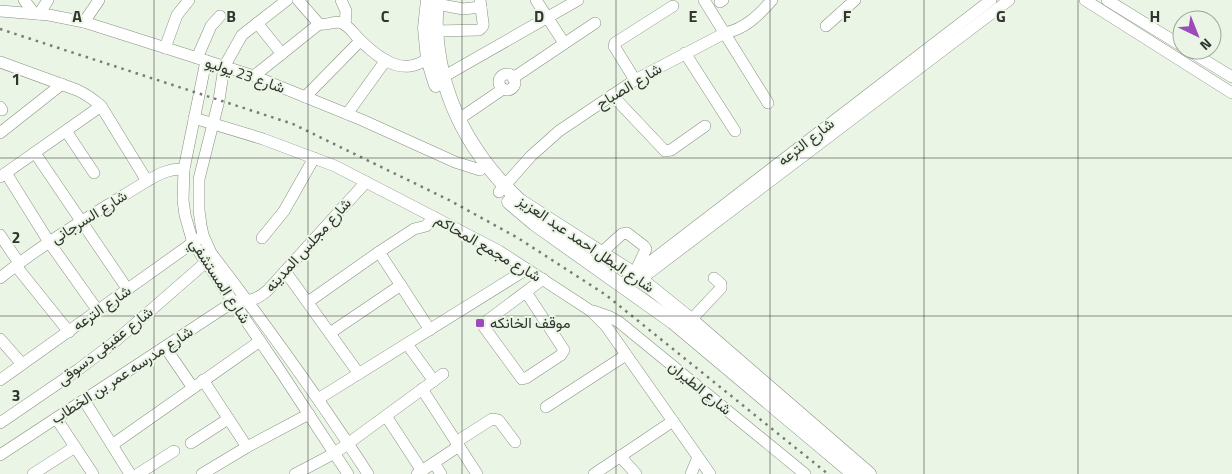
<svg xmlns="http://www.w3.org/2000/svg" width="1232" height="474" viewBox="0 0 1232 474" font-family="'Titillium Web',Vazirmatn,sans-serif">
<rect width="100%" height="100%" fill="#eaf5e5"/>
<g fill="none" stroke-linecap="round" stroke-linejoin="round">
<g stroke="#879183" stroke-width="12">
<g id="minor">
<polyline points="24,0 34,13"/>
<path d="M287,0L242,35L224,67L219,100L199,179V210L201,225L203,235L211,253C266,325 319,398 368,474"/>
<path d="M298,0L319,24C327,26 335,20 342,23C349,26 354,34 359,39C372,52 391,69 410,66C417,65 422,62 428,59"/>
<polyline points="341,0 346,11 345,25"/>
<polyline points="536,0 564,43"/>
<polyline points="704,0 768,103"/>
<polyline points="1085,0 1232,93"/>
<polyline points="1107,0 1182,46"/>
<polyline points="720,2 723,0"/>
<polyline points="437,4 463,9 481,7"/>
<polyline points="0,11 49,15 84,22 254,76 362,120 455,162 480,170"/>
<polyline points="39,14 48,0"/>
<polyline points="84,22 99,0"/>
<polyline points="257,23 282,54"/>
<polyline points="826,26 855,0"/>
<path d="M436,31L479,30C482,28 484,26 483,23L480,0"/>
<polyline points="165,48 177,15 189,0"/>
<polyline points="1188,50 1232,77"/>
<polyline points="685,53 735,131"/>
<polyline points="197,58 211,26 220,16"/>
<polyline points="206,61 184,169 183,200 185,215 193,243 279,369 348,474"/>
<path d="M0,62L77,90C86,94 93,99 101,106L147,181"/>
<circle cx="507" cy="82" r="8"/>
<polyline points="254,76 319,24"/>
<polyline points="443,77 578,0"/>
<polyline points="513,78 595,23"/>
<polyline points="635,80 614,46 615,43 673,6"/>
<polyline points="612,95 665,151 671,150 705,126"/>
<polyline points="305,97 360,41"/>
<polyline points="0,107 2,110"/>
<polyline points="347,114 386,60"/>
<polyline points="194,118 263,139 335,166 366,182 499,251 591,311 606,326 710,474"/>
<polyline points="459,119 503,89"/>
<polyline points="66,131 94,173"/>
<polyline points="0,133 62,84"/>
<polyline points="35,153 128,290"/>
<polyline points="6,173 49,242 98,311"/>
<polyline points="0,177 101,106"/>
<path d="M499,192L531,156L559,131L635,80L725,33C745,29 759,15 772,0"/>
<polyline points="0,235 19,263"/>
<polyline points="262,238 284,211 314,158"/>
<polyline points="379,252 430,330"/>
<polyline points="601,253 622,234 627,233 644,246 646,249 636,270"/>
<polyline points="16,266 69,332"/>
<polyline points="285,271 359,374"/>
<path d="M0,278C46,241 97,212 147,181C159,174 170,168 184,169"/>
<polyline points="641,279 1009,0"/>
<polyline points="620,285 991,0"/>
<polyline points="526,292 564,350 561,355 526,378 522,379 484,327 484,323 543,279"/>
<polyline points="308,302 379,252 414,229 426,226 434,217"/>
<polyline points="593,311 610,317 619,322 805,474"/>
<polyline points="691,320 721,288 721,284 714,278"/>
<polyline points="330,333 401,285"/>
<polyline points="0,339 22,364"/>
<polyline points="407,344 434,381"/>
<polyline points="165,347 193,388"/>
<polyline points="0,380 198,239"/>
<polyline points="203,380 247,447"/>
<polyline points="422,389 477,474"/>
<polyline points="318,399 527,269"/>
<polyline points="84,400 130,474"/>
<polyline points="546,407 626,355"/>
<polyline points="386,416 422,471"/>
<polyline points="56,418 93,474"/>
<polyline points="0,423 79,369 112,344 205,263"/>
<polyline points="456,442 492,419 498,420 500,422 515,442"/>
<polyline points="191,443 228,419"/>
<polyline points="112,445 260,341"/>
<path d="M0,455L233,302C239,300 244,301 250,300C258,299 263,294 268,290L366,182"/>
<polyline points="620,456 636,474"/>
<polyline points="434,463 441,474"/>
<polyline points="33,474 75,447"/>
<polyline points="138,474 174,451"/>
<polyline points="202,474 247,447 309,414"/>
<polyline points="295,474 335,453 443,374"/>
<polyline points="417,474 459,446"/>
<polyline points="594,474 673,421"/>
<polyline points="691,474 698,457"/>
</g>
</g>
<g stroke="#879183" stroke-width="15">
<g id="major">
<polyline points="428,0 425,28 428,59 436,85"/>
<path d="M437,0C437,9 435,18 436,27C439,97 470,154 520,201L634,274L691,320L869,474"/>
<polyline points="509,202 535,224 673,322 854,474"/>
</g>
</g>
<use href="#minor" stroke="#fff" stroke-width="11"/>
<use href="#major" stroke="#fff" stroke-width="14"/>
<polyline stroke="#767d73" stroke-width="2.5" stroke-dasharray="2.5 5" stroke-linecap="butt" points="0,29 293,124 449,200 518,238 606,295 828,474"/>
</g>
<path fill="none" stroke="#31352f" stroke-width="1" stroke-opacity="0.55" d="M154,0V474M308,0V474M462,0V474M616,0V474M770,0V474M924,0V474M1078,0V474M0,158H1232M0,316H1232"/>
<rect fill="#9d4bbb" stroke="#eaf5e5" stroke-width="2" x="475" y="318" width="10" height="10" rx="2.5"/>
<g text-anchor="middle" stroke-width="4" stroke-linejoin="round" paint-order="stroke">
<g font-size="15" fill="#31352f" stroke="#eaf5e5">
<text transform="translate(245 75) rotate(19)" y="5">شارع 23 يوليو</text>
<text transform="translate(629 86) rotate(-31)" y="5">شارع الصباح</text>
<text transform="translate(806 142) rotate(-38)" y="5">شارع الترعه</text>
<text transform="translate(89 217) rotate(-32)" y="5">شارع السرجانى</text>
<text transform="translate(586 244) rotate(34)" y="5">شارع البطل احمد عبد العزيز</text>
<text transform="translate(308 245) rotate(-48)" y="5">شارع مجلس المدينه</text>
<text transform="translate(488 248) rotate(30)" y="5">شارع مجمع المحاكم</text>
<text transform="translate(220 281) rotate(57)" y="5">شارع المستشفي</text>
<text transform="translate(102 308) rotate(-35)" y="5">شارع الترعه</text>
<text transform="translate(105 346) rotate(-38)" y="5">شارع عفيفى دسوقى</text>
<text transform="translate(122 375) rotate(-33)" y="5">شارع مدرسه عمر بن الخطاب</text>
<text transform="translate(700 388) rotate(39)" y="5">شارع الطيران</text>
</g>
<g font-size="15" fill="#31352f" stroke="#eaf5e5" text-anchor="start">
<text x="490" y="328">موقف الخانكه</text>
</g>
</g>
<g font-size="16" text-anchor="middle" font-weight="bold" fill="#31352f" stroke="#eaf5e5" stroke-width="4" stroke-linejoin="round" paint-order="stroke">
<text x="77" y="22">A</text>
<text x="231" y="22">B</text>
<text x="385" y="22">C</text>
<text x="539" y="22">D</text>
<text x="693" y="22">E</text>
<text x="847" y="22">F</text>
<text x="1001" y="22">G</text>
<text x="1155" y="22">H</text>
<text x="16" y="85">1</text>
<text x="16" y="243">2</text>
<text x="16" y="401">3</text>
</g>
<g transform="translate(1197 35) rotate(137)"><circle r="24" fill="#eaf5e5" stroke="#a0a89c"/>
<path d="M0-4L9 19L0 12L-9 19Z" fill="#9d4bbb"/>
<text y="-8" font-size="14" font-weight="bold" text-anchor="middle" fill="#31352f">N</text>
</g>
</svg>
